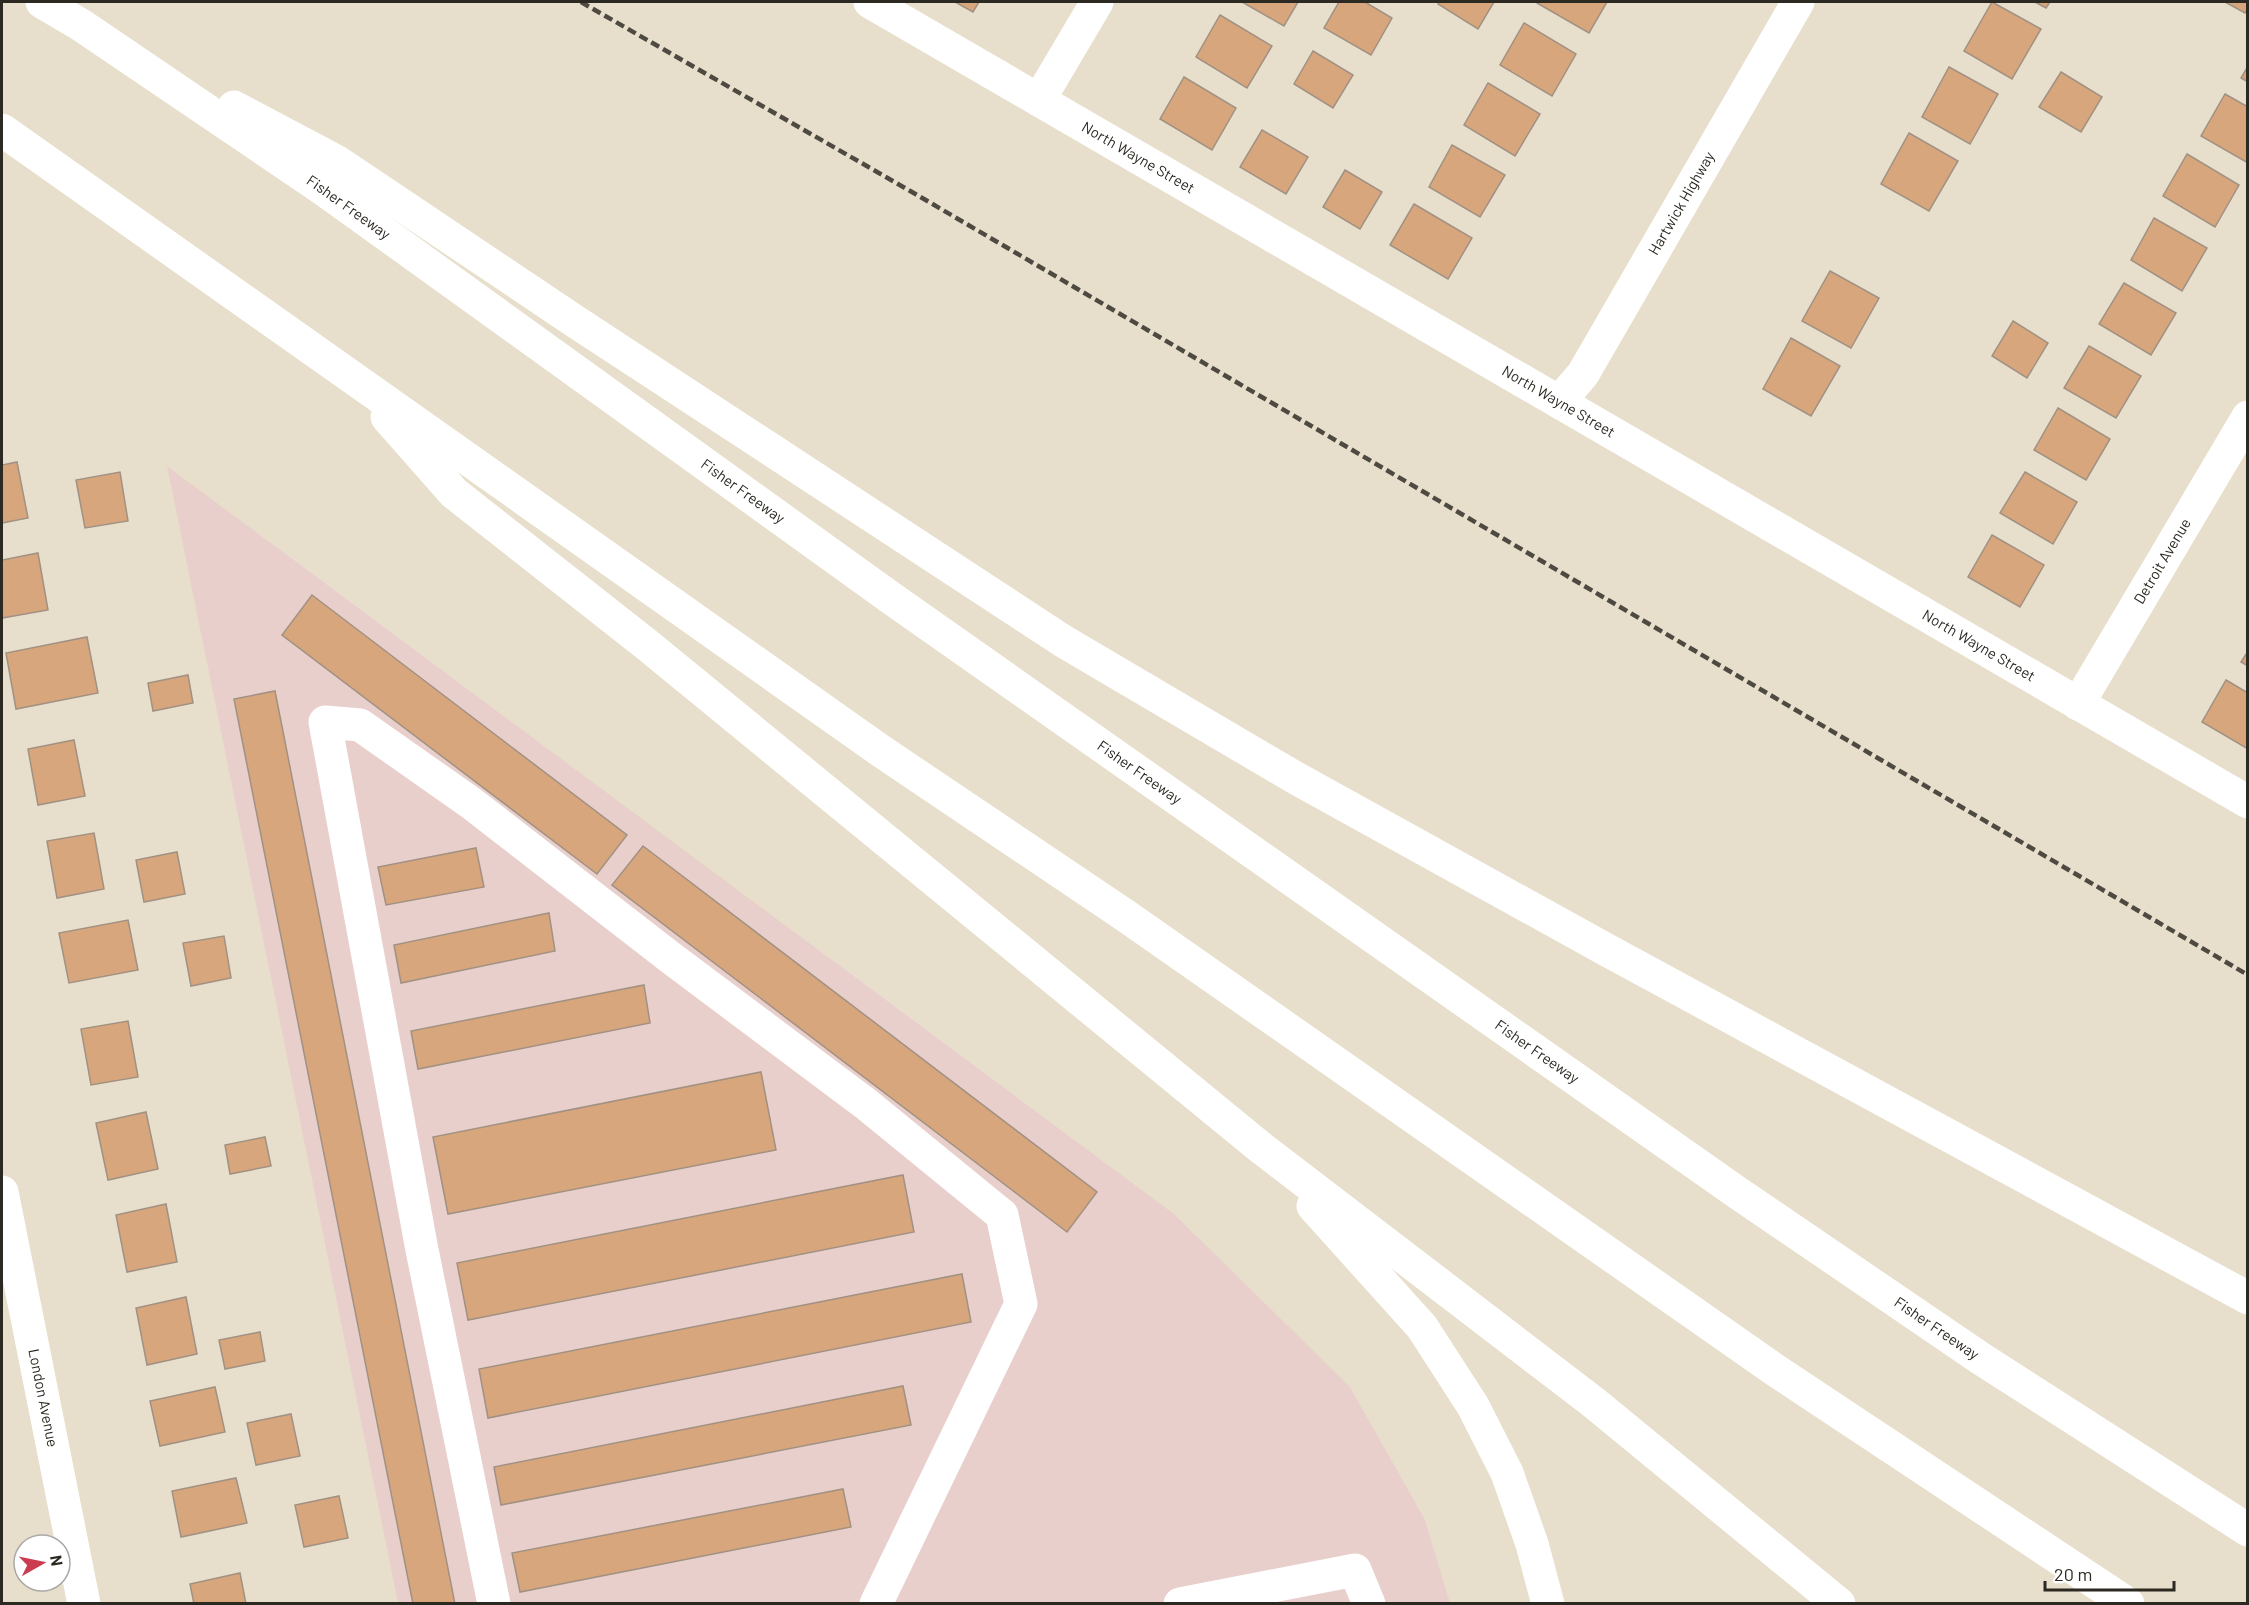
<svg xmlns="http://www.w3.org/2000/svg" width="2249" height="1605" viewBox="0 0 2249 1605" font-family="Barlow,sans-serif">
<rect width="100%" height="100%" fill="#e7dfcb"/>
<polygon fill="#e9cfcb" points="167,466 1174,1214 1350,1387 1425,1520 1450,1603 398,1603"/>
<g fill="#d8a67c" stroke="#a19183" stroke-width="1.5">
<polygon points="955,2 979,2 973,12"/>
<polygon points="1242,2 1298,2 1284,26"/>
<polygon points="1339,2 1365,2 1392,18 1371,55 1324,28"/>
<polygon points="1439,2 1494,2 1478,29 1438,4"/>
<polygon points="1992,2 2041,29 2012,79 1964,51"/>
<polygon points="2035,2 2050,2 2046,8"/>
<polygon points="2225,2 2248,2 2248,8 2245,13"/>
<polygon points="1537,3 1537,2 1607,2 1589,33"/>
<polygon points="1220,15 1272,46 1247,88 1196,57"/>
<polygon points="1524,23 1576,54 1552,96 1500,65"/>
<polygon points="1313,51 1353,75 1333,108 1294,84"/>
<polygon points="2248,66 2248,82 2241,78"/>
<polygon points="1949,67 1998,94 1970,144 1922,117"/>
<polygon points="2061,72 2102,97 2081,132 2039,107"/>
<polygon points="1184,77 1236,108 1212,150 1160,119"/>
<polygon points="1488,83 1540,114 1515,156 1464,125"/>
<polygon points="2225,94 2248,107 2248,163 2201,136"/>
<polygon points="1262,130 1308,157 1286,194 1240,167"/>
<polygon points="1909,133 1958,161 1929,211 1881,184"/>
<polygon points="1452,145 1505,175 1480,217 1429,187"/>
<polygon points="2187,154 2239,185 2215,227 2163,196"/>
<polygon points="1345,170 1382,192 1360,229 1323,207"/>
<polygon points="1414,204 1472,238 1448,279 1390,245"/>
<polygon points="2154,218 2207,248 2182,291 2131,260"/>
<polygon points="1830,271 1879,298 1851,348 1802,321"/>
<polygon points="2124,283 2176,313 2151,355 2099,324"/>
<polygon points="2013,321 2048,343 2027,378 1992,356"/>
<polygon points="1791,338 1840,366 1811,416 1763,389"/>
<polygon points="2089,346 2141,376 2116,418 2064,388"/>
<polygon points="2058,408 2110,439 2086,480 2034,450"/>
<polygon points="17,462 28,518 2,523 2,465"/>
<polygon points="120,472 128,521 85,528 76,480"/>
<polygon points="2025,472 2077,502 2053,544 2000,513"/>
<polygon points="1992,535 2044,565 2020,607 1968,577"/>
<polygon points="38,553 48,610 2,618 2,560"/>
<polygon points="312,595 627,835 597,874 282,635"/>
<polygon points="87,637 98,693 16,709 6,653"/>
<polygon points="2248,651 2248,666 2241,662"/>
<polygon points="188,675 193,703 153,711 148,683"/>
<polygon points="2226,680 2248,693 2248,749 2202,722"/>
<polygon points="275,691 455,1604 413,1604 234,699"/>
<polygon points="74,740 85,796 38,805 28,749"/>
<polygon points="94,833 104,889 57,898 47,841"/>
<polygon points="643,846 1097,1192 1067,1232 612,885"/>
<polygon points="476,848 484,887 386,905 378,867"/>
<polygon points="177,852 185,894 144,902 136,860"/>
<polygon points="549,913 555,951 401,983 394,945"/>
<polygon points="128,920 138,970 69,983 59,933"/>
<polygon points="224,936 231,978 191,986 183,943"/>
<polygon points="644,985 650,1023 418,1069 411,1031"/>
<polygon points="128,1021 138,1077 91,1085 81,1029"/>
<polygon points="761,1072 776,1150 448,1214 433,1137"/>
<polygon points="146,1112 158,1169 108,1180 96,1123"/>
<polygon points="265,1137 271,1166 230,1174 225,1145"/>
<polygon points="903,1175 914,1232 468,1320 457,1263"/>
<polygon points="166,1204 177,1262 127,1272 116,1215"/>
<polygon points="962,1274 971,1322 488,1418 479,1369"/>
<polygon points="186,1297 197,1354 147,1365 136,1308"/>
<polygon points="260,1332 265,1361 225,1369 219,1340"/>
<polygon points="903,1386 911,1425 501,1505 494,1467"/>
<polygon points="215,1387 225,1432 160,1446 150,1401"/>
<polygon points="291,1414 300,1456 256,1465 247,1423"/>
<polygon points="236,1478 247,1523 181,1537 172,1491"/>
<polygon points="843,1489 851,1527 520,1592 512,1553"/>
<polygon points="339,1496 348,1538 304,1547 295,1505"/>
<polygon points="240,1573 246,1604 194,1604 190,1584"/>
</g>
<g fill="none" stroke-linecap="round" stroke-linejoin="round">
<g stroke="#fff" stroke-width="33">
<path id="s1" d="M870,2L2248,802"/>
<polyline points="1039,100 1097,2"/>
<path id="s2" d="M1559,402L1583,374L1798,2"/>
<path id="s3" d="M2078,704L2248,417"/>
<path id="s4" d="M2,1192L84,1604"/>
<polyline points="494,1604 422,1250 325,722 360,725 471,803 671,958 866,1104 1002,1215 1021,1304 876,1604"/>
<polyline points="1180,1604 1355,1570 1369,1604"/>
</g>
<g stroke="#fff" stroke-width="33">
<path id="s5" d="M42,2L81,25L323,189L891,598L1735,1191L1980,1358L2248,1530"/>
<polyline points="234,107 336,161 576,322 1063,641 1294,777 1605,949 2248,1298"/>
<polyline points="2,130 881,751 1126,916 1775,1370 2128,1604"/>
<polyline points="387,417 454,493 646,644 1260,1147 1593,1402 1839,1604"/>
<polyline points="1313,1206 1422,1327 1473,1406 1507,1473 1532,1544 1548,1604"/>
</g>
<polyline stroke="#4e4a41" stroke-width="4.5" stroke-dasharray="9 4.5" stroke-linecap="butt" points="581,2 912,192 2248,975"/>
</g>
<g text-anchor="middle" stroke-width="5" stroke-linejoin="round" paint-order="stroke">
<g font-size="15" fill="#2c2922" stroke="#fff">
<text dy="5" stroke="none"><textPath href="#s1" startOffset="310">North Wayne Street</textPath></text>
<text dy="5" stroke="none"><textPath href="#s2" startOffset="234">Hartwick Highway</textPath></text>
<text dy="5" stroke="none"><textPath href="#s5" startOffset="369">Fisher Freeway</textPath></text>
<text dy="5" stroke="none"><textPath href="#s1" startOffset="796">North Wayne Street</textPath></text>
<text dy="5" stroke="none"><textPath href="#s5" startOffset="855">Fisher Freeway</textPath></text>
<text dy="5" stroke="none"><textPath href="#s3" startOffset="166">Detroit Avenue</textPath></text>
<text dy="5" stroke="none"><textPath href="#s1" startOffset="1282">North Wayne Street</textPath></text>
<text dy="5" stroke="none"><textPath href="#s5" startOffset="1341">Fisher Freeway</textPath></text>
<text dy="5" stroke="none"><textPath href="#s5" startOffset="1827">Fisher Freeway</textPath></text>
<text dy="5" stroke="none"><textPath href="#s5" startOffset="2313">Fisher Freeway</textPath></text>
<text dy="5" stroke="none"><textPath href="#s4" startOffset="210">London Avenue</textPath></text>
</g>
</g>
<rect width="2249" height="1605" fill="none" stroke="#2c2922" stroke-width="6"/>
<g transform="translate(42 1563) rotate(81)"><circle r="28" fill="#ffffff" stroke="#aba9a7" stroke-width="1.5"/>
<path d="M0-4.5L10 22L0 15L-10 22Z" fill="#cc3c51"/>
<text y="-9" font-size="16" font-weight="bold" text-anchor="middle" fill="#2c2922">N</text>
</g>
<path d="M2045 1581v9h129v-9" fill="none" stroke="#2c2922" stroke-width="3"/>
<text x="2054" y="1581" font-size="18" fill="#2c2922" stroke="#ffffff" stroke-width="4.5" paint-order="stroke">20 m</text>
</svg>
